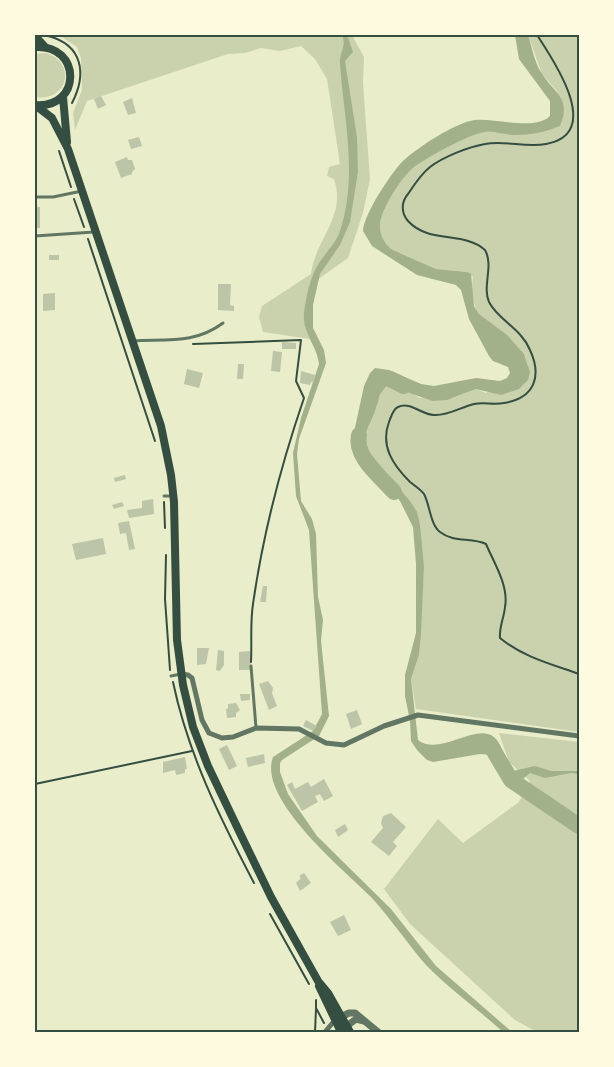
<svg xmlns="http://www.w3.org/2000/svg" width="614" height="1067" viewBox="0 0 614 1067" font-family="'Sofia Sans Condensed',sans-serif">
<rect width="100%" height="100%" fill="#e9edc9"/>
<g fill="#cad2ad">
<path d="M59,35H352L364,57L363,83L370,179L363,213L348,258L310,285C306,304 300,321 310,339L263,332L259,317L262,306L311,274C315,240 347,216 334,179L327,176L329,167L340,164L327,79L315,59L301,46L280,51L261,48L245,53L228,54L87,101L75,130L73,113L82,90L81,58L77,47Z"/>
<path d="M528,35H579V732L416,709L411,679L419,655L424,567L410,501L365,447C363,430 375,420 376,404C377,395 373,383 382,377L420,398H453L476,389L486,393L528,366L524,354L479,314C472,303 471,290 473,277L467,272L436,269L393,250C382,244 377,228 382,216C387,201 401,179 413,168C423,159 471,133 484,132C489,131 494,133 499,132C519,131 540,128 560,126L557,91L542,74Z"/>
<path d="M46,53C77,63 68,102 35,97V54Z"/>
<polygon points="499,733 579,742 579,1032 537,1032 515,1020 410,924 384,889 438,819 463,843 519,802 530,781 509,762"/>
</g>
<g fill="#a3b18a">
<path d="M342,35H347L353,52L345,61L357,137L358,172L350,222L340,245L320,274L313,305V328L324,350L326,363L299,439L297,454L301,501L312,519L316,534L318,597L323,620L321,641L329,716L319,736L282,760L280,763V772L288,794L317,836L391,909L436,966L512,1032H503C478,1009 449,989 426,965C407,943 391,919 371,897C344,870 257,799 273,757L313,731L322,714L309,530L296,496L293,453L301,418L319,364C317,345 302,333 304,313C306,297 310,277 319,263C326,252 336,243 340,231C358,176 344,120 340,64C339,53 347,46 342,35Z"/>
<path d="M515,35H528C532,47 534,61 541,72C554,94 572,97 560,126C545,132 532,135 515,135C505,135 495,131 485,132C471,133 424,159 413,168C401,179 387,201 382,216C377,228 382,243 393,250L436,269L467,272L471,274L474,306L479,314L507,335L524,354L530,372L528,380L519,389L501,395L476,389L447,400L433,401L412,394L382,378C372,384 378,398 376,408C372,423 363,431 365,447L410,501L417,512L420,525L424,567L421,634L419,655L411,679L418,740C439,757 476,722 494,737C504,746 504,762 513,771L535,766L551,771H579V774L571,773L545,778L530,773L523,779L527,786L556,802L579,817V826L522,788L492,755L480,754L433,762L427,760L417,750L411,741L410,721L405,696V675L416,633V564L413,527L400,501L358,451L354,432L364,386L370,373L375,368L389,370L421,384L434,386L476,378L500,381L507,378L510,373L508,367L493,361L489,356L469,319L461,290L456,285L417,275L372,246L363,231C364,214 391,173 403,161C417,148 456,122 475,120C496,118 535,131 550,116V101L519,59Z"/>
</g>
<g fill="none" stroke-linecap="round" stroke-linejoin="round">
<g stroke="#a3b18a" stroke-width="16">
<polyline points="370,401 372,392 382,378 390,379 404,386"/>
<path d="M359,435C354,457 380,476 394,492"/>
<polyline points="487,745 492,748 511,780 579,826"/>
</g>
</g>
<g fill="#bcc5a7">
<polygon points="101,96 106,105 98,109 94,99"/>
<polygon points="132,98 136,113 128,115 123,102"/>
<polygon points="139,137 142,146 131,149 128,140"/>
<polygon points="127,157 128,160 132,160 135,169 132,172 132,174 121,178 115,162"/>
<rect x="35" y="207" width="5" height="21"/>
<rect x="49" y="255" width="10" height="5"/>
<polygon points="218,284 231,284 230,305 234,306 234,311 218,310"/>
<polygon points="55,293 55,310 43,311 43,294"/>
<polygon points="282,342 296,343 296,349 282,349"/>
<polygon points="273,351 282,352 280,372 271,371"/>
<polygon points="238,364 244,364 243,379 237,379"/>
<polygon points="187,369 203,373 199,388 184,384"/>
<polygon points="301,371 315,375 314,382 311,382 310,385 300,383"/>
<polygon points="125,475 126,479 115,482 114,478"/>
<polygon points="153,499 154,514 129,518 127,510 142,508 142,501"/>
<polygon points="122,502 124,506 114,509 112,505"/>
<polygon points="129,521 135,549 129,550 126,533 120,534 118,523"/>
<polygon points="103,538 106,554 76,560 72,544"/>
<polygon points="263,586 267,586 266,602 260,602"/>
<polygon points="197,648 209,648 206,664 197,665"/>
<polygon points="218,650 224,651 224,665 220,671 216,670"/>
<polygon points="250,651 251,670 239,670 239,652"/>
<polygon points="268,681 273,688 272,693 277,706 269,710 259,684"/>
<polygon points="240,694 250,694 250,700 241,701"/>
<polygon points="236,703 240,710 236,713 236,717 227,718 226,709 228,708 228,704"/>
<polygon points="357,710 362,724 351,729 346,714"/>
<polygon points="306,720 317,726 313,731 303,726"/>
<polygon points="227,745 237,766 229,770 219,749"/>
<polygon points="264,754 265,763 248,767 246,758"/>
<polygon points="185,757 187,769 185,769 185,773 176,775 175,770 163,773 163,762"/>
<polygon points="324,779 333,796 324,801 320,794 315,796 318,802 302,811 287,785 292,782 295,789 308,782 311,787"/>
<polygon points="391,813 406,827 393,842 397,846 389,856 371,842 383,828 381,823 383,816"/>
<polygon points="345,824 348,830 338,837 335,830"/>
<polygon points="304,873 311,883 300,891 296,883 301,878 299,876"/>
<polygon points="344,915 351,930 338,936 330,922"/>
</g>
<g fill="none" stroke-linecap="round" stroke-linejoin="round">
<g stroke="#344e41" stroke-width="2">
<path d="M537,35C554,61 604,134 546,144C526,148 505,140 485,144C468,147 443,157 430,167C421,174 414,185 408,194C401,202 401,213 408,221C429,244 464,231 485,250C494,266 482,286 489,302C498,320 521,328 530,350C542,376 535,398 504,403C494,405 484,402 474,404C461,407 448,416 434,415C422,415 410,401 398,407C393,409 391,417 389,422C380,446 393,465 410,482C415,486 420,489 424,494C430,505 430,524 440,532C454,543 471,537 486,544C494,563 509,586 505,607C504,618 499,627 500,638C523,657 551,664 579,674"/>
<path d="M48,36C83,45 87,74 72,103"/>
<polyline points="59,151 71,187"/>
<polyline points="74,199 84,227"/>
<polyline points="88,239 155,441"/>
<path d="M193,344L301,340L296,381L304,398C281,465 263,534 253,604C250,623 252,643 251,662"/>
<polyline points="164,502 165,528"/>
<polyline points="166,555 165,599 170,670"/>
<path d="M173,682C188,754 220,818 254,883"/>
<polyline points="35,784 192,751"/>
<polyline points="270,914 309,984"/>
<polyline points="316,1000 316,1008 324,1023"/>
<polyline points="315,1032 316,1009"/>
</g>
<g stroke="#617663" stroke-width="3">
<polyline points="35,197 53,197 82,191"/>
<polyline points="35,236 94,232"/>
<path d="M133,341C167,339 195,344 223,323"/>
<polyline points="164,496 173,496"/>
<polyline points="251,666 256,728"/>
<polyline points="171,676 181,674"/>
</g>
<g stroke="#617663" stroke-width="5">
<polyline points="181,674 188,675 192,678 202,720 209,733 222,738 233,737 256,728 299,729 326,743 344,745 384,726 418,715 579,736"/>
<polyline points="325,1032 335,1020"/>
</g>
<g stroke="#617663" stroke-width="7">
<polyline points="337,1019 349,1013 355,1013 378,1032"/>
<polyline points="343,1029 356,1019 364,1021"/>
</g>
<g stroke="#344e41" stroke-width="8">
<polyline points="35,36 45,47"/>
<path d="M35,47C82,44 82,109 35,105"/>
<polyline points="63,97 67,142"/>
<polyline points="35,105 52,118 68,149 161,426 171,475 174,502 177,640 183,685 193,727 208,766 239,831 271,897 318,981 328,993 350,1032"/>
<polyline points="319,986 341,1032"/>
</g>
</g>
<rect width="614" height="1067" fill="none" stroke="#fefae0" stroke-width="72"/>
<rect x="36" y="36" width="542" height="995" fill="none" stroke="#344e41" stroke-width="2"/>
</svg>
